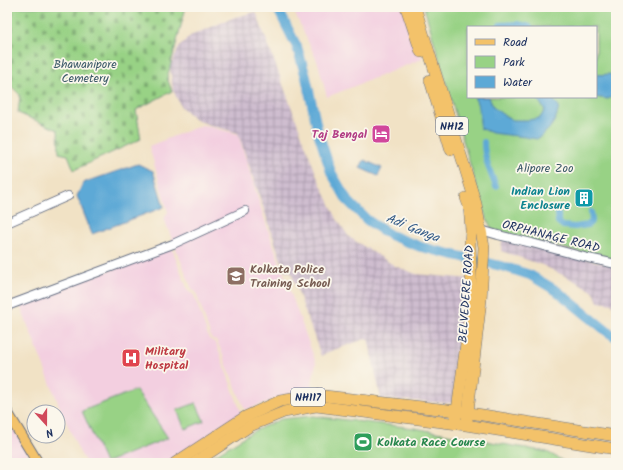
<svg xmlns="http://www.w3.org/2000/svg" width="623" height="470" viewBox="0 0 623 470" font-family="Kalam,sans-serif">
<defs>
<pattern id="industrial-grid" width="8" height="8" patternUnits="userSpaceOnUse"><rect width="8" height="8" fill="#cfbdcf"/><path d="M0 4h8M4 0v8" fill="none" stroke="#a79aab"/></pattern>
<pattern id="cemetery-stones" width="16" height="16" patternUnits="userSpaceOnUse"><rect width="16" height="16" fill="#98d285"/><path d="M2 7V4a2 2 0 0 1 4 0v3zM10 15v-3a2 2 0 0 1 4 0v3z" fill="#7bab70"/></pattern>
</defs>
<rect width="100%" height="100%" fill="#fbf7ec"/>
<filter id="ink" filterUnits="userSpaceOnUse"><feTurbulence type="fractalNoise" baseFrequency=".025" numOctaves="2"/><feDisplacementMap in="SourceGraphic" scale="8" xChannelSelector="R" yChannelSelector="G"/><feConvolveMatrix kernelMatrix="1 2 1 2 8 2 1 2 1" color-interpolation-filters="sRGB"/></filter>
<filter id="wash" filterUnits="userSpaceOnUse"><feTurbulence type="fractalNoise" baseFrequency=".012" numOctaves="4" result="noise"/><feDisplacementMap in="SourceGraphic" scale="16" xChannelSelector="R" yChannelSelector="G"/><feGaussianBlur stdDeviation="0.9" result="paint"/><feColorMatrix in="noise" values="0 0 0 0 0 0 0 0 0 0 0 0 0 0 0 0 0 1.4 0 .05"/><feComposite in="paint" operator="in"/></filter>
<g filter="url(#wash)">
<rect width="100%" height="100%" fill="#f1e2c5"/>
<g fill="#f3cfe0">
<polygon points="292,7 406,7 422,59 327,97 318,63"/>
<polygon points="202,125 238,134 266,224 316,363 311,388 307,390 296,392 267,402 245,410 217,341 211,338 196,292 192,289 164,219 168,212 149,146"/>
<polygon points="172,248 188,291 194,295 209,339 216,343 242,415 169,463 86,463 79,451 59,405 19,303"/>
<polygon points="7,417 33,463 7,463"/>
</g>
<g fill="url(#industrial-grid)">
<polygon points="256,12 317,176 337,219 349,237 395,266 416,274 471,279 465,338 452,403 381,399 368,338 328,352 321,356 291,272 285,272 238,133 209,125 195,119 181,107 173,90 170,67 179,47 190,36 235,17"/>
<polygon points="502,240 616,266 616,311 612,304 598,302 594,292 575,281 542,265 501,251"/>
</g>
<polygon fill="url(#cemetery-stones)" stroke="#5a8072" points="7,7 186,7 167,78 172,91 136,110 141,139 74,170 68,155 59,153 58,130 18,113 20,95 7,82"/>
<g fill="#98d285" stroke="#5a8072" fill-rule="evenodd">
<path d="M424,7H616V260L579,252L492,230L484,212ZM468,27H596V97H468Z"/>
<polygon points="136,390 168,438 105,463 82,411"/>
<polygon points="196,403 204,421 185,429 177,410"/>
<polygon points="313,416 414,428 547,452 567,463 202,463 252,432 281,419"/>
</g>
<g fill="#5da9d6" stroke="#3c6c9a">
<polygon points="610,74 616,81 616,95 608,99 594,97 596,97 596,75"/>
<path d="M474,97H489L493,107L502,114L513,120H528L540,118L545,110L536,97H553L554,101L559,106C557,121 549,131 537,139L525,137L492,133L480,128C480,117 480,107 474,97Z"/>
<polygon points="364,160 382,168 378,176 360,168"/>
<polygon points="138,164 153,171 164,207 92,234 77,196 83,183"/>
</g>
<g fill="none" stroke-linecap="round" stroke-linejoin="round">
<g stroke="#5da9d6" stroke-width="6">
<polyline points="499,27 500,25 518,24 530,27"/>
<path d="M484,142C484,158 490,172 496,186"/>
<polyline points="558,214 558,222 563,226 575,227 588,225 592,221 591,212"/>
</g>
<polyline stroke="#5da9d6" stroke-width="10" points="277,7 297,47 306,77 318,132 331,172 347,200 367,220 390,235 421,247 505,267 530,275 557,291 608,332 616,337"/>
</g>
</g>
<g filter="url(#ink)">
<g fill="none" stroke-linecap="round" stroke-linejoin="round">
<g stroke="#666e82" stroke-width="10">
<g id="minor">
<polyline points="7,223 68,196"/>
<polyline points="481,230 498,235 532,243 588,258 616,264"/>
<polyline points="7,306 173,244 245,211"/>
</g>
</g>
<g stroke="#666e82" stroke-width="12">
<polyline id="major" points="7,412 38,463"/>
</g>
<g stroke="#666e82" stroke-width="12">
<g id="highway">
<polyline points="406,7 421,52"/>
<polyline points="415,7 476,204 484,247 481,300 467,420"/>
<polyline points="430,80 451,150"/>
<polyline points="456,418 472,299 470,243 471,230 469,206 466,198"/>
<polyline points="175,463 245,417 280,401 316,395 457,411 616,436"/>
<polyline points="194,463 250,426 284,412 316,406 466,425 616,449"/>
</g>
</g>
<use href="#minor" stroke="#fff" stroke-width="8"/>
<use href="#major" stroke="#f3c26a" stroke-width="10"/>
<use href="#highway" stroke="#f3c26a" stroke-width="11"/>
</g>
</g>
<defs>
<g id="hotel-square" transform="scale(1)"><rect x="-9" y="-9" width="18" height="18" rx="4" fill="#d1479c" stroke="#fbf7ec"/><path d="M-6-4.5h1.5V1H6V5H4.5V3h-9V5H-6ZM-4 0a1.8 1.8 0 1 1 3.6 0ZM.5 0V-2.5h3Q6-2.5 6 0Z" fill="#fff"/></g>
<g id="building-square" transform="scale(1)"><rect x="-9" y="-9" width="18" height="18" rx="4" fill="#0f9aa8" stroke="#fbf7ec"/><path d="M-4-6H4V6H1V3H-1V6H-4ZM-2.5-4.3h1.7v1.8h-1.7ZM.8-4.3h1.7v1.8H.8ZM-2.5-1h1.7V.8h-1.7ZM.8-1h1.7V.8H.8Z" fill="#fff"/></g>
<g id="university-square" transform="scale(1)"><rect x="-9" y="-9" width="18" height="18" rx="4" fill="#8d6e63" stroke="#fbf7ec"/><path d="M0-5L7-2L0 1L-7-2ZM-4 1L0 2.5L4 1V4Q0 6-4 4Z" fill="#fff"/></g>
<g id="hospital-square" transform="scale(1)"><rect x="-9" y="-9" width="18" height="18" rx="4" fill="#e0444e" stroke="#fbf7ec"/><path d="M-5-5h3v3.5h4V-5h3V5h-3V1.5h-4V5h-3Z" fill="#fff"/></g>
<g id="stadium-square" transform="scale(1)"><rect x="-9" y="-9" width="18" height="18" rx="4" fill="#2e9e5b" stroke="#fbf7ec"/><path d="M0-5a6.5 5 0 1 0 0 10a6.5 5 0 1 0 0-10ZM-3.5-1.8h7v3.6h-7Z" fill="#fff"/></g>
</defs>
<g fill-rule="evenodd">
<use href="#hotel-square" x="381" y="134"/>
<use href="#building-square" x="584" y="198"/>
<use href="#university-square" x="236" y="276"/>
<use href="#hospital-square" x="131" y="358"/>
<use href="#stadium-square" x="363" y="442"/>
</g>
<g text-anchor="middle" stroke-width="3.5" stroke-linejoin="round" paint-order="stroke">
<g fill="#fbf7ec" stroke="#5e6b89" stroke-width="1">
<rect x="436" y="117" width="32" height="18" rx="3"/>
<rect x="291" y="388" width="34" height="18" rx="3"/>
</g>
<g font-size="11" font-weight="bold" fill="#1b2f5e">
<text x="452" y="130">NH12</text>
<text x="308" y="401">NH117</text>
</g>
<g font-size="12" fill="#3a5868" stroke="#fbf7ec">
<text x="85" y="68">Bhawanipore<tspan x="85" dy="14">Cemetery</tspan></text>
<text x="545" y="172">Alipore Zoo</text>
</g>
<g font-size="12" font-weight="bold" fill="#b23c85" stroke="#fbf7ec" text-anchor="end">
<text x="367" y="138">Taj Bengal</text>
</g>
<g font-size="12" font-weight="bold" fill="#0d838f" stroke="#fbf7ec" text-anchor="end">
<text x="570" y="195">Indian Lion<tspan x="570" dy="14">Enclosure</tspan></text>
</g>
<g font-size="12" fill="#1b2f5e" stroke="#fbf7ec">
<text transform="translate(551 236) rotate(14)" y="4">ORPHANAGE ROAD</text>
<text transform="translate(466 294) rotate(-86)" y="4">BELVEDERE ROAD</text>
</g>
<g font-size="12" font-weight="bold" fill="#785e54" stroke="#fbf7ec" text-anchor="start">
<text x="250" y="273">Kolkata Police<tspan x="250" dy="14">Training School</tspan></text>
</g>
<g font-size="12" font-weight="bold" fill="#be3a42" stroke="#fbf7ec" text-anchor="start">
<text x="145" y="355">Military<tspan x="145" dy="14">Hospital</tspan></text>
</g>
<g font-size="12" font-weight="bold" fill="#27864d" stroke="#fbf7ec" text-anchor="start">
<text x="377" y="446">Kolkata Race Course</text>
</g>
<g font-size="13" font-style="italic" fill="#325a88" stroke="#fbf7ec">
<text transform="translate(413 227) rotate(22)" y="5">Adi Ganga</text>
</g>
</g>
<rect width="623" height="470" fill="none" stroke="#fbf7ec" stroke-width="24"/>
<rect x="467" y="26" width="130" height="72" fill="#fbf7ec" stroke="#a1a7b3"/>
<rect x="475" y="39" width="20" height="6" fill="#f3c26a" stroke="#a1a7b3"/>
<text x="503" y="46" font-size="12" fill="#1b2f5e">Road</text>
<rect x="475" y="56" width="20" height="12" fill="#98d285" stroke="#a1a7b3"/>
<text x="503" y="66" font-size="12" fill="#1b2f5e">Park</text>
<rect x="475" y="76" width="20" height="12" fill="#5da9d6" stroke="#a1a7b3"/>
<text x="503" y="86" font-size="12" fill="#1b2f5e">Water</text>
<g transform="translate(46 424) rotate(159)"><circle r="19" fill="#fbf7ec" stroke="#a1a7b3"/>
<path d="M0-3L7 15L0 10L-7 15Z" fill="#d1495b"/>
<text y="-6" font-size="11" font-weight="bold" text-anchor="middle" fill="#1b2f5e">N</text>
</g>
</svg>
